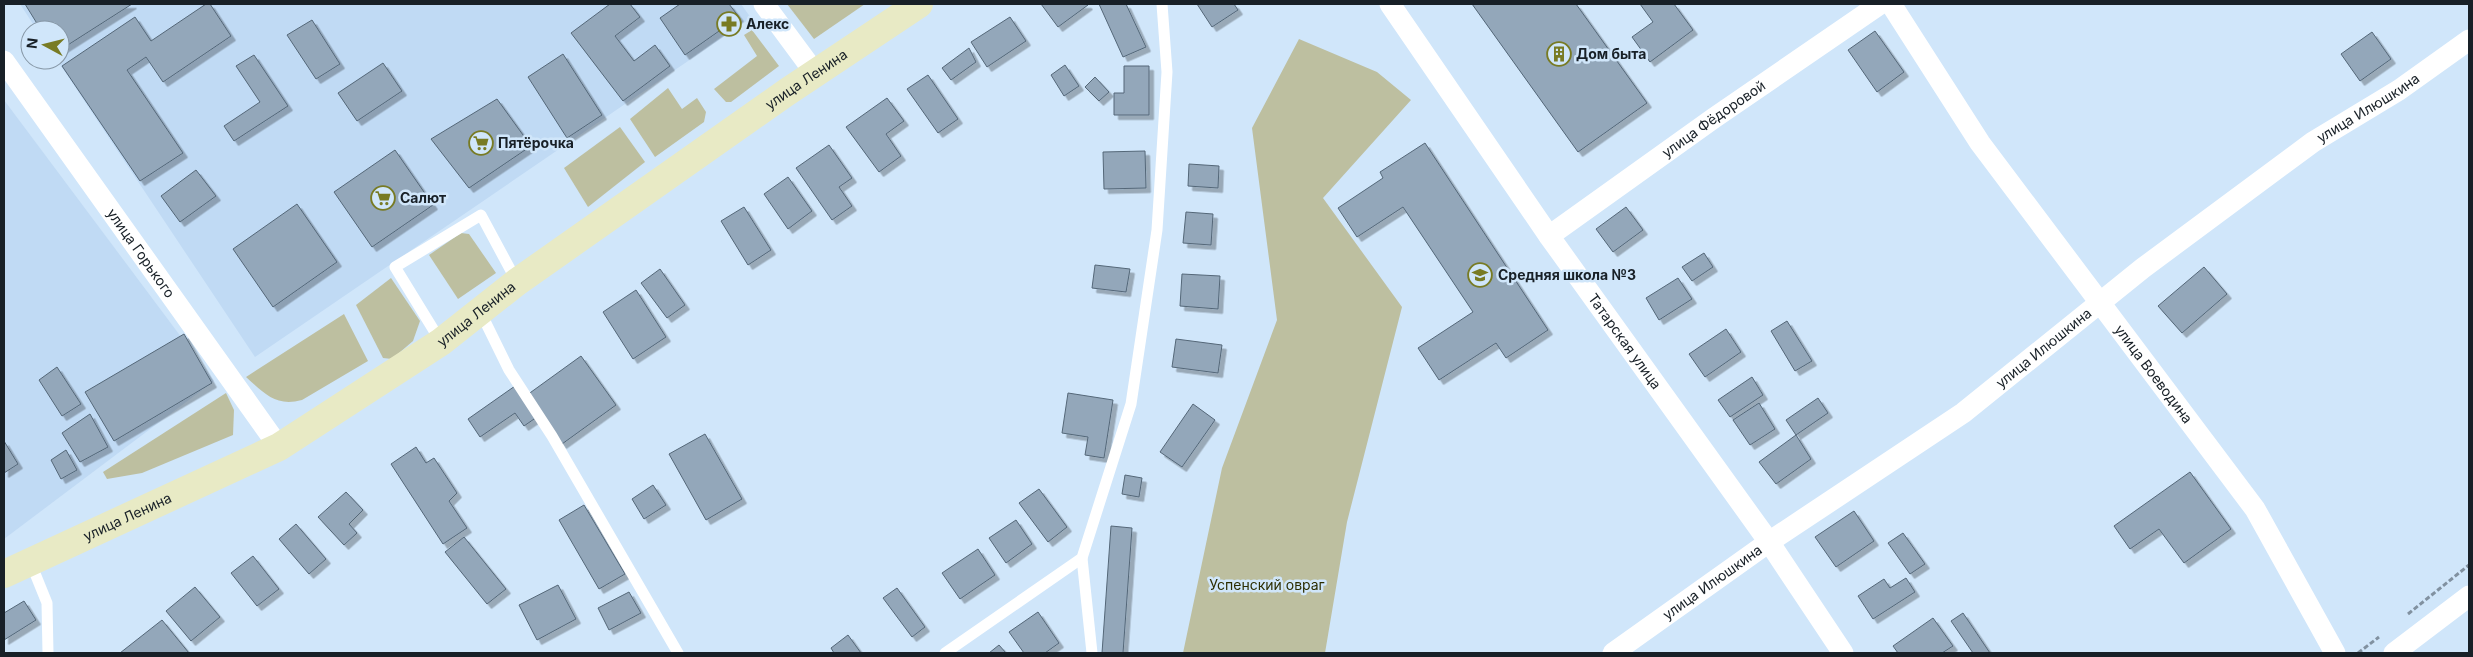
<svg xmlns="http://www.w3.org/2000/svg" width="2473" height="657" viewBox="0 0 2473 657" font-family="Inter,sans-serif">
<defs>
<filter id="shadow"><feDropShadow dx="4.5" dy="4.5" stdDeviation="0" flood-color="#0004"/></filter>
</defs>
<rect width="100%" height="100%" fill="#d0e6fa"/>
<g fill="#c0daf4">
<polygon points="20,4 741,4 751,18 255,357 57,60 60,60 60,30 37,30"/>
<polygon points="4,100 214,381 4,539"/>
</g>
<g fill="#bdbfa0">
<polygon points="787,4 865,4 814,39"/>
<polygon points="752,30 779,66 731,102 726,102 714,89 757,56 744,35"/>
<polygon points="1299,39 1377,72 1411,100 1323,198 1402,307 1347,522 1325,653 1183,653 1222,468 1277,320 1252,128"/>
<polygon points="668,88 682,109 697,98 706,112 704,122 655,157 630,119"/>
<polygon points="620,127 645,162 588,207 564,168"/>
<polygon points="461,233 469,234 496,273 458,299 429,255"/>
<polygon points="391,278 420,321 413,341 392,359 383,358 356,305"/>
<path d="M344,314L368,361L302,400C276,407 265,394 246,377Z"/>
<polygon points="226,393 234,410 233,435 142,473 107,479 103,472"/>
</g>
<g fill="#93a7ba" stroke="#546778" filter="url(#shadow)">
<polygon points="25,4 132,4 60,50 60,30 41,30"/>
<polygon points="206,4 210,4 231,36 163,82 146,57 127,70 183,153 140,181 62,66 135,17 151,41"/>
<polygon points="610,4 630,4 640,17 615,36 634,61 655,45 670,66 623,101 571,33"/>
<polygon points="680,4 729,4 739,17 685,55 660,18"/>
<polygon points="1041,4 1087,4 1088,5 1058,27"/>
<polygon points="1099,4 1126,4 1146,47 1123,57"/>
<polygon points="1197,4 1234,4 1238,10 1212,27"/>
<polygon points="1472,4 1576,4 1647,103 1578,152"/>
<polygon points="1640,4 1674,4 1693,30 1650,62 1632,37 1653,22"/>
<polygon points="1010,17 1026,41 987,67 971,42"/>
<polygon points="312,20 340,64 316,79 287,35"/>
<polygon points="1875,31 1904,72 1877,92 1848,50"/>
<polygon points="2372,32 2391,59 2360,81 2341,54"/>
<polygon points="969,48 976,62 951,80 942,68"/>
<polygon points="563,54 602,115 567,138 528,77"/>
<polygon points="254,55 288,106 234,141 224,126 260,102 236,66"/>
<polygon points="383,63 402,91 357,121 338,93"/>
<polygon points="1065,65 1079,86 1064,96 1051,75"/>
<polygon points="1124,66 1149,66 1149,115 1114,115 1114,93 1124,93"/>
<polygon points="928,75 958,119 938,133 907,89"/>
<polygon points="1095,77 1109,92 1099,101 1085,87"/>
<polygon points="887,98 904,121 886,134 901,156 879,172 846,127"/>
<polygon points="497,99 531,146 469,188 431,139"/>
<polygon points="1425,143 1548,330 1506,358 1496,343 1439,380 1418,348 1473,312 1403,207 1357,237 1338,208 1383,178 1380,172"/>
<polygon points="829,145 852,178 839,187 852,206 832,220 796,168"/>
<polygon points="395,150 433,205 372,247 334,192"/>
<polygon points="1145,151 1146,188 1104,189 1103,152"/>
<polygon points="1189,164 1219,166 1218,188 1188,186"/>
<polygon points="196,170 216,196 180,222 161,196"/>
<polygon points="788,177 812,211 788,229 764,194"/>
<polygon points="297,204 337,262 273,307 233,249"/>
<polygon points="744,207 771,250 748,265 721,221"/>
<polygon points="1626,207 1643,230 1613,252 1596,229"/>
<polygon points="1186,212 1213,214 1211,245 1183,243"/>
<polygon points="1704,253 1713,267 1692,281 1682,267"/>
<polygon points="1095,265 1130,269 1126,292 1092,288"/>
<polygon points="2204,267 2227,294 2182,333 2158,306"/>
<polygon points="660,269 685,305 667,318 641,283"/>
<polygon points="1182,274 1220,276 1218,309 1180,306"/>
<polygon points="1678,278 1692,299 1659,320 1646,298"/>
<polygon points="636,290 666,337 633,359 603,312"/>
<polygon points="1787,321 1812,361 1795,371 1771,331"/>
<polygon points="1726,329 1741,352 1705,377 1689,354"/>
<polygon points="184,334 212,383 114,441 85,392"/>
<polygon points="1176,339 1222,345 1218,373 1172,367"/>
<polygon points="581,356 616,405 562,444 527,395"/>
<polygon points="57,367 81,404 62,416 39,380"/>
<polygon points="1752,377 1763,395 1730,417 1718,400"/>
<polygon points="515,386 537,417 524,426 515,413 480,437 468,419"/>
<polygon points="1068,393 1113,400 1104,458 1085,455 1088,437 1062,433"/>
<polygon points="1818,398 1828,413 1796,435 1786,420"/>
<polygon points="1759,403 1775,429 1750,445 1733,420"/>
<polygon points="1193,404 1215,420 1182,467 1160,452"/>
<polygon points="90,414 108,447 80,462 62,433"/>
<polygon points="705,434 742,499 706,520 669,454"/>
<polygon points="1796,435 1811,459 1776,484 1759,462"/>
<polygon points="4,441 18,464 4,473"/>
<polygon points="416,447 426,463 434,458 457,493 449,501 467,528 443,544 391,464"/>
<polygon points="66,450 77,470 61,479 51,460"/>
<polygon points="2190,472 2231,529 2184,563 2159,529 2130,549 2114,526"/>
<polygon points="1125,475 1142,478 1139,497 1122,494"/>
<polygon points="653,485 666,505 644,519 632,499"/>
<polygon points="1039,489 1067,527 1048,542 1019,503"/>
<polygon points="346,492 363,510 349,524 357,533 344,545 318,517"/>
<polygon points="584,505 625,574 599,589 559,520"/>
<polygon points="1854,511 1874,541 1836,567 1815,537"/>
<polygon points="1016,520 1032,544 1006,563 989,538"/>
<polygon points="296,524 326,559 309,574 279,539"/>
<polygon points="1111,526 1132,528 1123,653 1102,653"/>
<polygon points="1903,533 1925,564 1910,574 1888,543"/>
<polygon points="464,537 506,589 487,604 445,552"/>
<polygon points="978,549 995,575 960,599 942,573"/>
<polygon points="253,556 279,589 257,606 231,573"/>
<polygon points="1906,578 1915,592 1873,619 1858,596 1884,579 1890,588"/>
<polygon points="558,585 576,619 537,640 519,605"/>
<polygon points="195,587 220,617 191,641 166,611"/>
<polygon points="897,588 925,627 912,637 883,598"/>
<polygon points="629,592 641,613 609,630 598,608"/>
<polygon points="24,601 36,620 4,640 4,613"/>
<polygon points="1038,612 1059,643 1045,653 1024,653 1009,632"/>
<polygon points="1963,613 1990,653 1973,653 1951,621"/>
<polygon points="1933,618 1953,646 1942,653 1898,653 1893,646"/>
<polygon points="162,620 189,653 120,653"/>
<polygon points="848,635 861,653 834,653 831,648"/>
<polygon points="999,645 1006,653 989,653"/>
</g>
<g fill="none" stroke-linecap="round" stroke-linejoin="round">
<g stroke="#8191a0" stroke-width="3" stroke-dasharray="5 2.5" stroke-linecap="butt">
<polyline points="2408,614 2469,565"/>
<polyline points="2358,653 2379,637"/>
</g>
<g stroke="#fff" stroke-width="11">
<polyline points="480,311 509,370 552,436 678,653"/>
<polyline points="441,342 395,267 481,215 517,282"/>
<polyline points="1082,558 1092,653"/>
<polyline points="30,561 47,603 48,653"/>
<polyline points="945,653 1082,558 1131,404 1157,230 1167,72 1162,4"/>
</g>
<g stroke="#fff" stroke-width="21">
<polyline points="764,4 815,73"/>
<path id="s1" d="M1390,4L1549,236L1769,542L1843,653"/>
<path id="s2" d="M1891,4L1980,143L2255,509L2335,653"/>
<path id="s3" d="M4,61L279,447"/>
<path id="s4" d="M1549,236L1714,118L1880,4"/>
<path id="s5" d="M1613,653L1769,542L1963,413L2143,268L2313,142L2399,90L2469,40"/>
<polyline points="2394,653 2469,596"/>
</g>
<path stroke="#e8eac5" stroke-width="28" id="s6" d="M4,574L279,447L441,342L517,282L787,92L919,4"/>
</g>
<defs>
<g id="pharmacy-ring" transform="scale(1.25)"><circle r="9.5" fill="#d0e6fa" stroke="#787b24" stroke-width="1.5"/><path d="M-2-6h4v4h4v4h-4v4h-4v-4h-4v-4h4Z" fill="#787b24"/></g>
<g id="building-ring" transform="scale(1.25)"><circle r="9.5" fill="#d0e6fa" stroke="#787b24" stroke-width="1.5"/><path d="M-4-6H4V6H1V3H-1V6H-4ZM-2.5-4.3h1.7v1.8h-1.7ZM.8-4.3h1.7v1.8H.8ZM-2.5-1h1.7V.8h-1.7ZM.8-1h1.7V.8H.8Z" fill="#787b24"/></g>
<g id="supermarket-ring" transform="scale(1.25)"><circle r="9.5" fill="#d0e6fa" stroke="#787b24" stroke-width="1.5"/><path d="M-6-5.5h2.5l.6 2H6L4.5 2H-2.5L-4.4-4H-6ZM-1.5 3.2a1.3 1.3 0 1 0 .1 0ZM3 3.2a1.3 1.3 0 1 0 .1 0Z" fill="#787b24"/></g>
<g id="school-ring" transform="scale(1.25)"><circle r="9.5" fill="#d0e6fa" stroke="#787b24" stroke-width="1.5"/><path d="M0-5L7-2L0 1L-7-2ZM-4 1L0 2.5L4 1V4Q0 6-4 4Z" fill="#787b24"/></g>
</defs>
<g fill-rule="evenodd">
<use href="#pharmacy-ring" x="729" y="24"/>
<use href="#building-ring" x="1559" y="54"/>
<use href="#supermarket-ring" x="481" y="143"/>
<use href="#supermarket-ring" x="383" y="198"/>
<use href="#school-ring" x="1480" y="275"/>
</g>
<g text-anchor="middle" stroke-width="5" stroke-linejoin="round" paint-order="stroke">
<g font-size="14" font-weight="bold" fill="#182027" stroke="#d0e6fa" text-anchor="start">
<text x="746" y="29">Алекс</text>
<text x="1576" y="59">Дом быта</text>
<text x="498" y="148">Пятёрочка</text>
<text x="400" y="203">Салют</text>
<text x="1498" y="280">Средняя школа №3</text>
</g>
<g font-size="14" fill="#182027" stroke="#d0e6fa">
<text dy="5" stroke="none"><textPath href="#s6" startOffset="946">улица Ленина</textPath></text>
<text dy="5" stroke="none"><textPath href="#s5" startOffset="932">улица Илюшкина</textPath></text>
<text dy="5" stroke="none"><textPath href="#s4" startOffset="202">улица Фёдоровой</textPath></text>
<text dy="5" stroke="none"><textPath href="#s3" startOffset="236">улица Горького</textPath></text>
<text dy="5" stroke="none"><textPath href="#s6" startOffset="541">улица Ленина</textPath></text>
<text dy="5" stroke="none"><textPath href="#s1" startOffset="411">Татарская улица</textPath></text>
<text dy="5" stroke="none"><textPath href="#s5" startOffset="528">улица Илюшкина</textPath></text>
<text dy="5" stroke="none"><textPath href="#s2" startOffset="454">улица Воеводина</textPath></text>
<text dy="5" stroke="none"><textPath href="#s6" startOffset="136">улица Ленина</textPath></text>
<text dy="5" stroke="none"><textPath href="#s5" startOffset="122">улица Илюшкина</textPath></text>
</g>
<g font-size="14" fill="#2c2d00" stroke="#d0e6fa">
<text x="1267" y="590">Успенский овраг</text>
</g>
</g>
<rect width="2473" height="657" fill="none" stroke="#182027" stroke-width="10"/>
<g transform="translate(45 45) rotate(277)"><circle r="24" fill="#d0e6fa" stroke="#8697a6"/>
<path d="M0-4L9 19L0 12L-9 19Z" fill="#787b24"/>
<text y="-8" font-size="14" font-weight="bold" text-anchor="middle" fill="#182027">N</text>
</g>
</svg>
